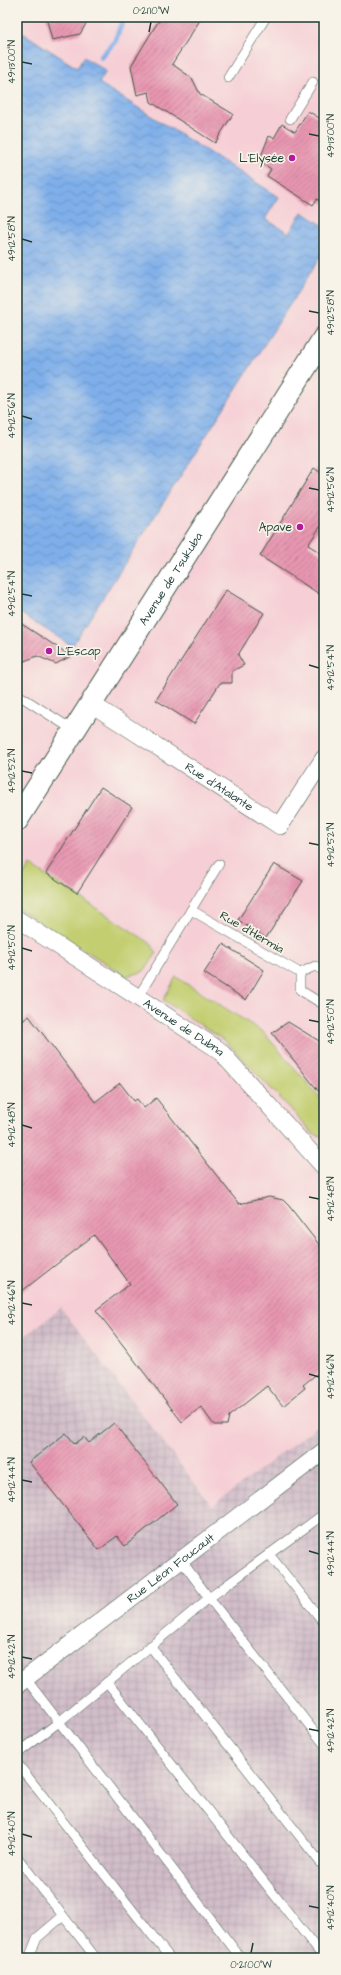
<svg xmlns="http://www.w3.org/2000/svg" width="341" height="1975" viewBox="0 0 341 1975" font-family="'Architects Daughter',sans-serif">
<defs>
<pattern id="industrial-grid" width="8" height="8" patternUnits="userSpaceOnUse"><rect width="8" height="8" fill="#d1bdc9"/><path d="M0 4h8M4 0v8" fill="none" stroke="#b3a3ad"/></pattern>
<pattern id="water-waves" width="16" height="10" patternUnits="userSpaceOnUse"><rect width="16" height="10" fill="#7fafea"/><path d="M0 5q4-4 8 0t8 0" fill="none" stroke="#6790be"/></pattern>
<pattern id="building-hatch" width="6" height="6" patternUnits="userSpaceOnUse"><rect width="6" height="6" fill="#e896b1"/><path d="M-1 1l2-2M0 6l6-6M5 7l2-2" fill="none" stroke="#bb7c91"/></pattern>
</defs>
<rect width="100%" height="100%" fill="#f7f3e8"/>
<filter id="ink" filterUnits="userSpaceOnUse"><feTurbulence type="fractalNoise" baseFrequency=".025" numOctaves="2"/><feDisplacementMap in="SourceGraphic" scale="8" xChannelSelector="R" yChannelSelector="G"/><feConvolveMatrix kernelMatrix="1 2 1 2 8 2 1 2 1" color-interpolation-filters="sRGB"/></filter>
<filter id="wash" filterUnits="userSpaceOnUse"><feTurbulence type="fractalNoise" baseFrequency=".012" numOctaves="4" result="noise"/><feDisplacementMap in="SourceGraphic" scale="16" xChannelSelector="R" yChannelSelector="G"/><feGaussianBlur stdDeviation="0.9" result="paint"/><feColorMatrix in="noise" values="0 0 0 0 0 0 0 0 0 0 0 0 0 0 0 0 0 1.4 0 .05"/><feComposite in="paint" operator="in"/></filter>
<g filter="url(#wash)">
<rect width="100%" height="100%" fill="#eadeba"/>
<polygon fill="#f6cfd6" points="17,17 324,17 324,1421 212,1507 61,1309 17,1342"/>
<polygon fill="url(#industrial-grid)" points="61,1308 212,1506 324,1421 324,1958 17,1958 17,1342"/>
<g fill="#c2ce70" stroke="#708652">
<polygon points="30,865 150,943 157,953 143,972 126,976 17,908 17,886"/>
<polygon points="176,977 263,1032 324,1102 324,1137 313,1134 286,1104 225,1041 163,1000"/>
</g>
<polygon fill="url(#water-waves)" stroke="#4f768f" points="17,29 77,68 84,57 106,71 99,83 279,197 265,219 289,233 302,212 324,226 324,251 72,646 17,611"/>
<g fill="none" stroke-linecap="round" stroke-linejoin="round">
<polyline stroke="#7fafea" stroke-width="5.5" points="101,57 115,41 124,17"/>
</g>
<g id="blocks">
<g fill="url(#building-hatch)">
<polygon points="46,17 90,17 80,34 52,40"/>
<polygon points="161,17 202,17 172,64 192,78 200,94 233,114 215,143 151,102 149,92 137,95 131,66"/>
<polygon points="308,111 324,121 324,204 317,199 313,205 267,176 271,169 259,161 269,136 274,138 282,124 295,132"/>
<polygon points="314,468 324,475 324,521 308,545 324,555 324,597 260,556"/>
<polygon points="226,590 264,613 238,655 244,665 232,671 232,683 220,683 194,724 156,700"/>
<polygon points="17,621 71,656 56,664 37,656 17,664"/>
<polygon points="101,787 132,807 77,893 46,873"/>
<polygon points="274,864 303,881 266,938 238,920"/>
<polygon points="223,944 264,970 246,1000 204,973"/>
<polygon points="29,1016 95,1102 120,1083 134,1101 137,1099 144,1108 156,1098 239,1204 269,1197 283,1200 289,1206 324,1251 324,1368 303,1385 305,1388 283,1406 267,1386 229,1416 227,1425 214,1425 201,1407 182,1422 96,1310 130,1284 94,1235 17,1295 17,1025"/>
<polygon points="288,1022 324,1044 324,1098 272,1033"/>
<polygon points="114,1423 177,1504 125,1546 117,1536 99,1550 29,1462 66,1433 75,1444 84,1437 89,1443"/>
</g>
</g>
</g>
<g filter="url(#ink)">
<use href="#blocks" fill-opacity="0" stroke="#3d5548" stroke-width="1"/>
<g fill="none" stroke-linecap="round" stroke-linejoin="round">
<g stroke="#3d5548" stroke-width="10">
<g id="lane">
<polyline points="228,78 266,17"/>
<polyline points="290,119 313,82"/>
<polyline points="17,694 73,730"/>
<polyline points="191,910 300,973 300,990 324,1005"/>
<polyline points="300,973 315,966 324,971"/>
<polyline points="138,997 219,864"/>
<polyline points="269,1554 324,1623"/>
<polyline points="181,1560 209,1598 324,1514"/>
<polyline points="150,1646 324,1867"/>
<polyline points="26,1679 241,1958"/>
<polyline points="107,1682 324,1958"/>
<polyline points="17,1754 59,1722 209,1598 324,1744"/>
<polyline points="17,1763 170,1958"/>
<polyline points="17,1857 96,1958"/>
<polyline points="29,1958 37,1938 63,1916"/>
</g>
</g>
<g stroke="#3d5548" stroke-width="18">
<g id="street">
<path id="s1" d="M90,703L280,826L324,758"/>
<path id="s2" d="M17,919L219,1050L324,1167"/>
<path id="s3" d="M17,1685L324,1451"/>
</g>
</g>
<g stroke="#3d5548" stroke-width="24">
<g id="secondary">
<path id="s4" d="M17,820L324,338"/>
</g>
</g>
<use href="#lane" stroke="#fff" stroke-width="9"/>
<use href="#street" stroke="#fff" stroke-width="17"/>
<use href="#secondary" stroke="#fff" stroke-width="22"/>
</g>
</g>
<path fill="none" stroke="#1f3d34" stroke-width="1.5" d="M149,32L151,22M22,62L32,64M309,134L319,136M22,239L32,242M309,311L319,313M22,416L32,419M309,488L319,490M22,594L32,596M309,665L319,668M22,771L32,773M309,843L319,845M22,948L32,951M309,1020L319,1022M22,1125L32,1128M309,1197L319,1199M22,1303L32,1305M309,1374L319,1377M22,1480L32,1482M309,1551L319,1554M22,1657L32,1659M309,1729L319,1731M22,1834L32,1837M309,1906L319,1908M251,1953L253,1943"/>
<g fill="#b5179e" stroke="#f7f3e8" stroke-width="1.5">
<circle cx="292" cy="158" r="4"/>
<circle cx="300" cy="527" r="4"/>
<circle cx="49" cy="651" r="4"/>
</g>
<g text-anchor="middle" stroke-width="3.5" stroke-linejoin="round" paint-order="stroke">
<g font-size="12" fill="#1f3d34" stroke="#f7f3e8" text-anchor="end">
<text x="284" y="162">L'Elysée</text>
<text x="292" y="531">Apave</text>
<text x="57" y="655" text-anchor="start">L'Escap</text>
</g>
<g font-size="12" fill="#1f3d34" stroke="#f7f3e8">
<text dy="4" stroke="none"><textPath href="#s4" startOffset="286">Avenue de Tsukuba</textPath></text>
<text dy="4" stroke="none"><textPath href="#s1" startOffset="154">Rue d'Atalante</textPath></text>
<text transform="translate(252 932) rotate(30)" y="4">Rue d'Hermia</text>
<text dy="4" stroke="none"><textPath href="#s2" startOffset="199">Avenue de Dubna</textPath></text>
<text dy="4" stroke="none"><textPath href="#s3" startOffset="193">Rue Léon Foucault</textPath></text>
</g>
</g>
<rect width="341" height="1975" fill="none" stroke="#f7f3e8" stroke-width="44"/>
<rect x="22" y="22" width="297" height="1931" fill="none" stroke="#1f3d34" stroke-width="1.5"/>
<g font-size="10" text-anchor="middle" fill="#1f3d34">
<text x="151" y="14">0°21'10"W</text>
<text transform="translate(11 62) rotate(-90)" y="4">49°13'00"N</text>
<text transform="translate(330 136) rotate(-90)" y="4">49°13'00"N</text>
<text transform="translate(11 239) rotate(-90)" y="4">49°12'58"N</text>
<text transform="translate(330 313) rotate(-90)" y="4">49°12'58"N</text>
<text transform="translate(11 416) rotate(-90)" y="4">49°12'56"N</text>
<text transform="translate(330 490) rotate(-90)" y="4">49°12'56"N</text>
<text transform="translate(11 594) rotate(-90)" y="4">49°12'54"N</text>
<text transform="translate(330 668) rotate(-90)" y="4">49°12'54"N</text>
<text transform="translate(11 771) rotate(-90)" y="4">49°12'52"N</text>
<text transform="translate(330 845) rotate(-90)" y="4">49°12'52"N</text>
<text transform="translate(11 948) rotate(-90)" y="4">49°12'50"N</text>
<text transform="translate(330 1022) rotate(-90)" y="4">49°12'50"N</text>
<text transform="translate(11 1125) rotate(-90)" y="4">49°12'48"N</text>
<text transform="translate(330 1199) rotate(-90)" y="4">49°12'48"N</text>
<text transform="translate(11 1303) rotate(-90)" y="4">49°12'46"N</text>
<text transform="translate(330 1377) rotate(-90)" y="4">49°12'46"N</text>
<text transform="translate(11 1480) rotate(-90)" y="4">49°12'44"N</text>
<text transform="translate(330 1554) rotate(-90)" y="4">49°12'44"N</text>
<text transform="translate(11 1657) rotate(-90)" y="4">49°12'42"N</text>
<text transform="translate(330 1731) rotate(-90)" y="4">49°12'42"N</text>
<text transform="translate(11 1834) rotate(-90)" y="4">49°12'40"N</text>
<text transform="translate(330 1908) rotate(-90)" y="4">49°12'40"N</text>
<text x="251" y="1968">0°21'00"W</text>
</g>
</svg>
